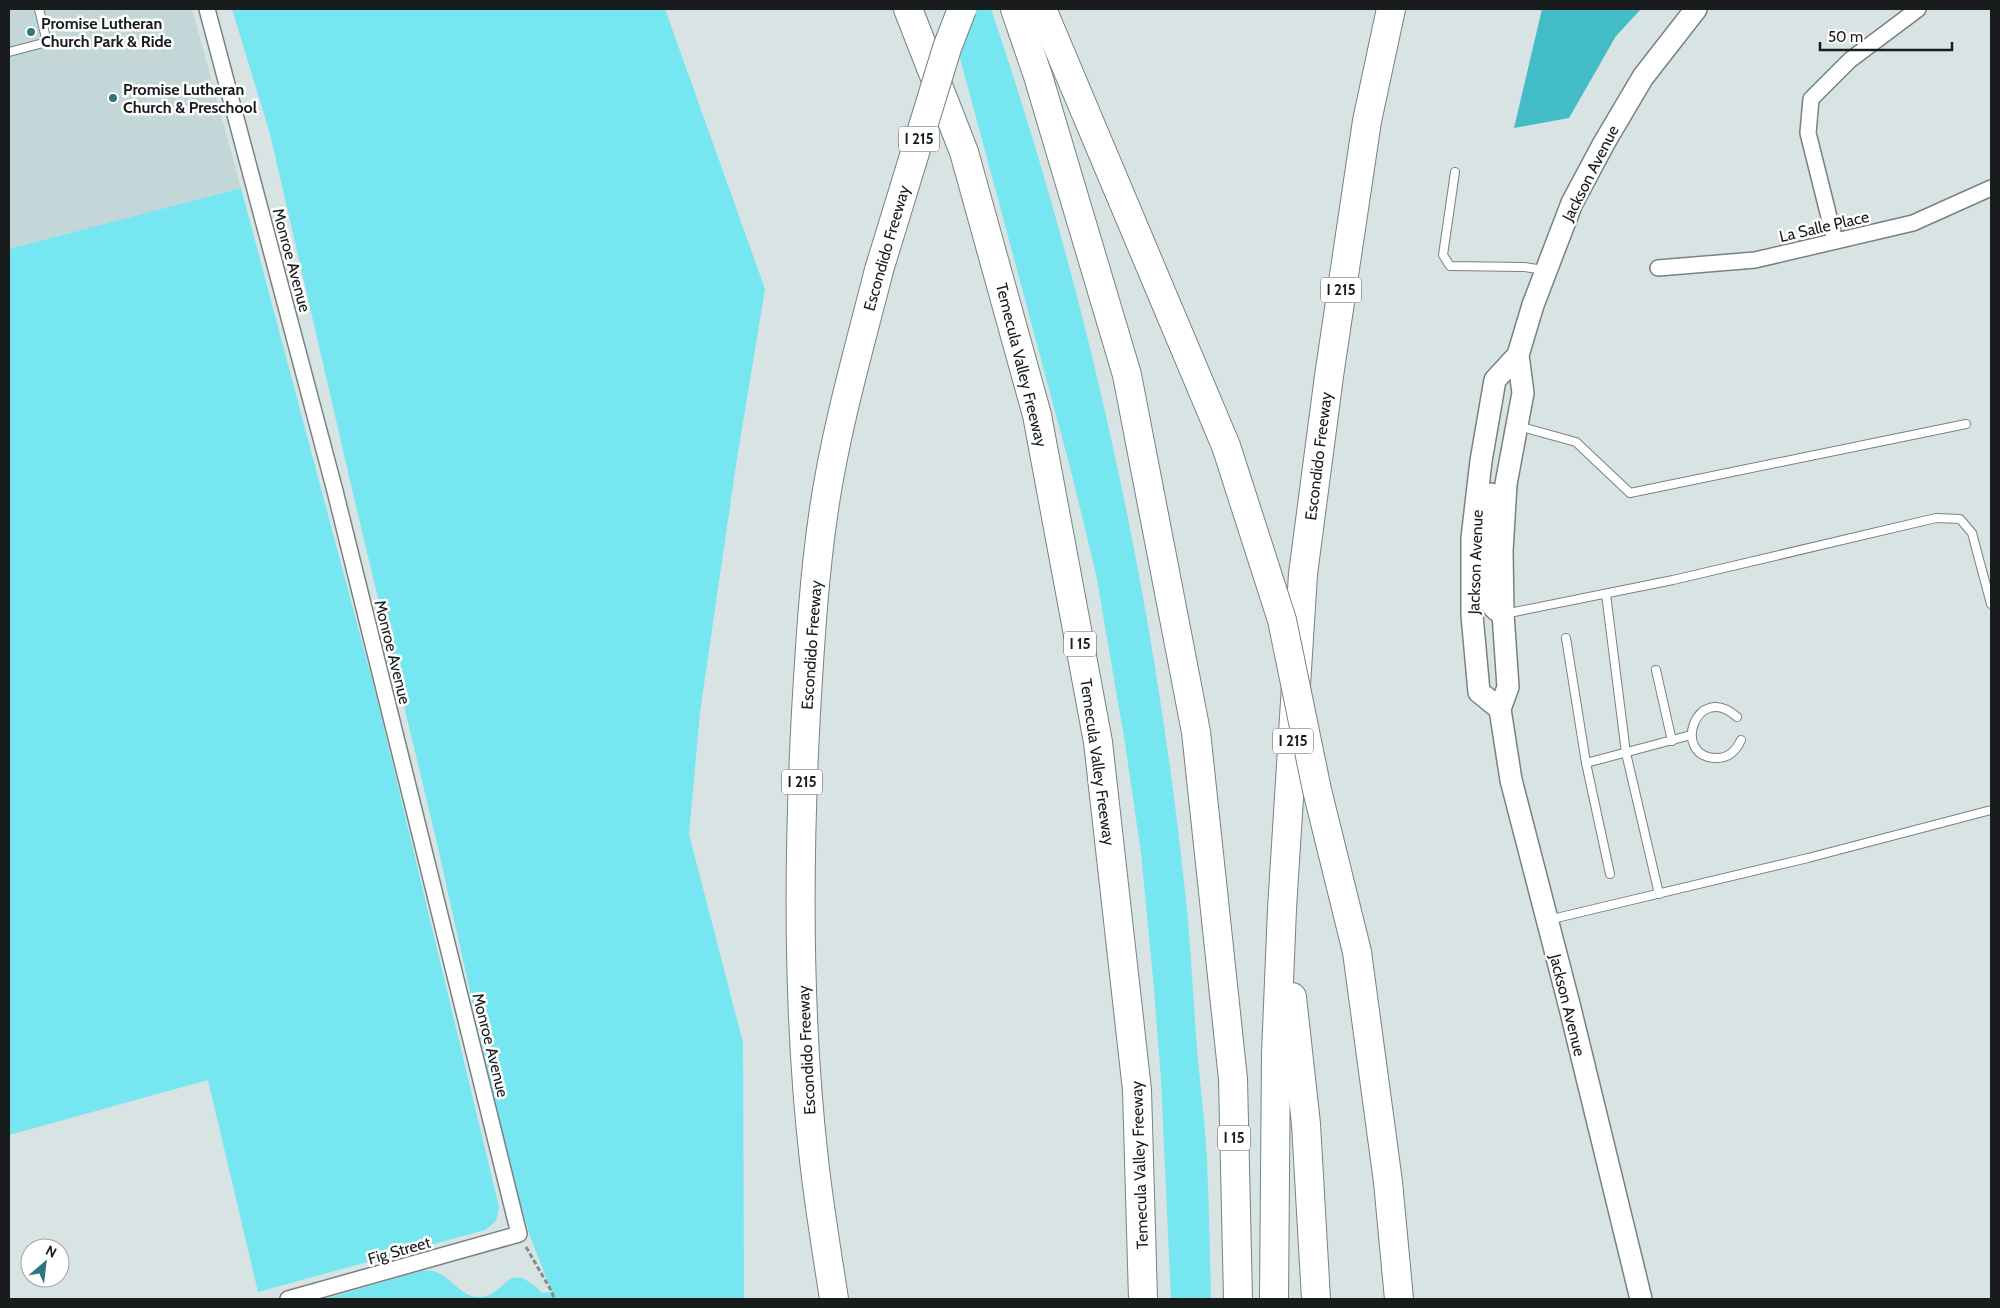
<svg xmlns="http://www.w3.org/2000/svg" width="2000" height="1308" viewBox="0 0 2000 1308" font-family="Cabin,sans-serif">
<rect width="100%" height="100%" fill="#d8e3e4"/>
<polygon fill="#c3d6d8" points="9,9 192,9 241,188 9,249"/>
<g fill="#76e6f0">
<path d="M232,9H665L765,289L736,465L700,712L689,834L743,1043L744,1299H324L421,1271C424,1271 430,1270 433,1271C447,1274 458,1292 472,1296C507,1304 503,1253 542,1293L552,1292L531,1239L510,1170L436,839L354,498L270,134Z"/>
<path d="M969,9H991C1090,300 1156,604 1187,910C1191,952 1193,994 1196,1036C1199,1077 1205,1119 1207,1161C1209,1207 1210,1253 1211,1299H1171L1161,1079L1153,978L1141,853L1125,743L1096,574L1070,467L956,43Z"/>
<polygon points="241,188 376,695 499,1207 496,1221 485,1230 258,1292 208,1080 9,1135 9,249"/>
</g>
<polygon fill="#42bcc6" points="1542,9 1641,9 1616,36 1569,118 1514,128"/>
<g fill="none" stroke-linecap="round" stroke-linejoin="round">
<g stroke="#778282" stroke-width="10">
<g id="lane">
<polyline points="9,52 47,42 39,9"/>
<polyline points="1455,172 1443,255 1450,266 1524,267 1544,270"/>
<polyline points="1518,426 1576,442 1630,493 1966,424"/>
<polyline points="1606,594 1626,753 1659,894"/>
<polyline points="1504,614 1673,580 1936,518 1960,519 1972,533 1991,604"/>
<polyline points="1566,638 1586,763 1691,735"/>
<polyline points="1656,670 1672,741"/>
<path d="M1737,717C1696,680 1670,758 1717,758C1729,758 1736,751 1741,740"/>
<polyline points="1586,763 1610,874"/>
<polyline points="1548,920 1808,858 1991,810"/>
</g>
</g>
<g stroke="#778282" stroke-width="18">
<g id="street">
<polyline points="207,9 335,491 519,1234 288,1299"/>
<polyline points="1835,241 1808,133 1811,99 1850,60 1918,9"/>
<polyline points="1658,268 1755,260 1913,223 1991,188"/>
</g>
</g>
<g stroke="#778282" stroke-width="24">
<g id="secondary">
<path d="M1491,494L1486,589C1489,601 1492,609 1503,614"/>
<polyline points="1500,709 1479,692 1472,615 1472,538 1481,461 1495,380 1518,355"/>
<polyline points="1641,1299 1569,1004 1511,780 1500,709 1508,687 1503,614 1502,551 1506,484 1523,393 1518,355 1533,305 1572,203 1604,143 1643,77 1696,9"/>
</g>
</g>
<g stroke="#778282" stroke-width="30">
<g id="highway">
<polyline points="908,9 964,152 1037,415 1098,742 1137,1090 1143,1299"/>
<polyline points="1015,9 1038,76 1127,375 1196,732 1233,1079 1238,1299"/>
<polyline points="1042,9 1226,446"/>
<polyline points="1357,952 1388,1182 1399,1299"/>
<polyline points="1292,997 1306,1124 1316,1299"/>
<path d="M834,1299C827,1253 819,1206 814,1160C797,1012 798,860 806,712C810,644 814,576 824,509C836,428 859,349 879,270"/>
<polyline points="1274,1299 1276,1054 1282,909 1303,574 1329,376 1367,121 1391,9"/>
</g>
</g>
<polyline stroke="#848c8d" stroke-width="3" stroke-dasharray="5 2.5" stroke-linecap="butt" points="526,1247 552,1292 554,1299"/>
<use href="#lane" stroke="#fff" stroke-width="8"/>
<use href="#street" stroke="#fff" stroke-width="15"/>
<use href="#secondary" stroke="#fff" stroke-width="21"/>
<use href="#highway" stroke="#fff" stroke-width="28"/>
<g stroke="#778282" stroke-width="30" stroke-linecap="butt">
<g id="highway-bridge">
<polyline points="879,270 947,48 962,9"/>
<polyline points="1226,446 1282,620 1317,790 1357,952"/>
</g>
</g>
<use href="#highway-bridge" stroke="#fff" stroke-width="28"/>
</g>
<g fill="#2d767d" stroke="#fff" stroke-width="2">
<circle cx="31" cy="32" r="5"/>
<circle cx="113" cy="98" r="5"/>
</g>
<g text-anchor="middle" stroke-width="5" stroke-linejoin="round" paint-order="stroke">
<g fill="#fff" stroke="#5d6061" stroke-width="1">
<rect x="899" y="126.5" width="40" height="25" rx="4"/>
<rect x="1321" y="277.5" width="40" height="25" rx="4"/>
<rect x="1064" y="631.5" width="32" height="25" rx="4"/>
<rect x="1273" y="728.5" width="40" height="25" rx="4"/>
<rect x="782" y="769.5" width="40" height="25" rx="4"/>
<rect x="1218" y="1125.5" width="32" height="25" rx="4"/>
</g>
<g font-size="15" font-weight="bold" fill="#181c1d">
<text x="919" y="144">I 215</text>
<text x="1341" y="295">I 215</text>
<text x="1080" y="649">I 15</text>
<text x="1293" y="746">I 215</text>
<text x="802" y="787">I 215</text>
<text x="1234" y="1143">I 15</text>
</g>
<g font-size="16" font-weight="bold" fill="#181c1d" stroke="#fff" text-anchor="start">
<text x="41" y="29">Promise Lutheran<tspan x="41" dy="18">Church Park &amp; Ride</tspan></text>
<text x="123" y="95">Promise Lutheran<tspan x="123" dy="18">Church &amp; Preschool</tspan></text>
</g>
<g font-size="16" fill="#181c1d" stroke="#fff">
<text transform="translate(1590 173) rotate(-63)" y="6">Jackson Avenue</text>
<text transform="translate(1824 226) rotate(-13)" y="6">La Salle Place</text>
<text transform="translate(886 248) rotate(-74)" y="6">Escondido Freeway</text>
<text transform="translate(292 260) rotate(75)" y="6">Monroe Avenue</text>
<text transform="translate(1022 365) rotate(76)" y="6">Temecula Valley Freeway</text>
<text transform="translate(1318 456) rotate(-83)" y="6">Escondido Freeway</text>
<text transform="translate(1475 562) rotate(-88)" y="6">Jackson Avenue</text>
<text transform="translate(811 645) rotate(-86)" y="6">Escondido Freeway</text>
<text transform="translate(393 652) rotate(76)" y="6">Monroe Avenue</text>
<text transform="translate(1098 762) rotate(82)" y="6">Temecula Valley Freeway</text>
<text transform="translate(1568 1005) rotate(76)" y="6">Jackson Avenue</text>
<text transform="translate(491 1045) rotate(76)" y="6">Monroe Avenue</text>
<text transform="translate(806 1050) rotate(-93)" y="6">Escondido Freeway</text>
<text transform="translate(1139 1165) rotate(-92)" y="6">Temecula Valley Freeway</text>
<text transform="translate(399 1250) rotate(-16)" y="6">Fig Street</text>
</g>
</g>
<rect width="2000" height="1308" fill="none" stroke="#181c1d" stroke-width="20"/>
<g transform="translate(45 1263) rotate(28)"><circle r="24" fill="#ffffff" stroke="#a3a4a5"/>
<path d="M0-4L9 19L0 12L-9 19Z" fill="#2d767d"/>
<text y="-8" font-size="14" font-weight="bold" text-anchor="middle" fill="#181c1d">N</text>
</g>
<path d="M1820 42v8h132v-8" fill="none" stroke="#181c1d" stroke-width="2.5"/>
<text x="1828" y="42" font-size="15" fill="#181c1d" stroke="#ffffff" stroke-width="4" paint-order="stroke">50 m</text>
</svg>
